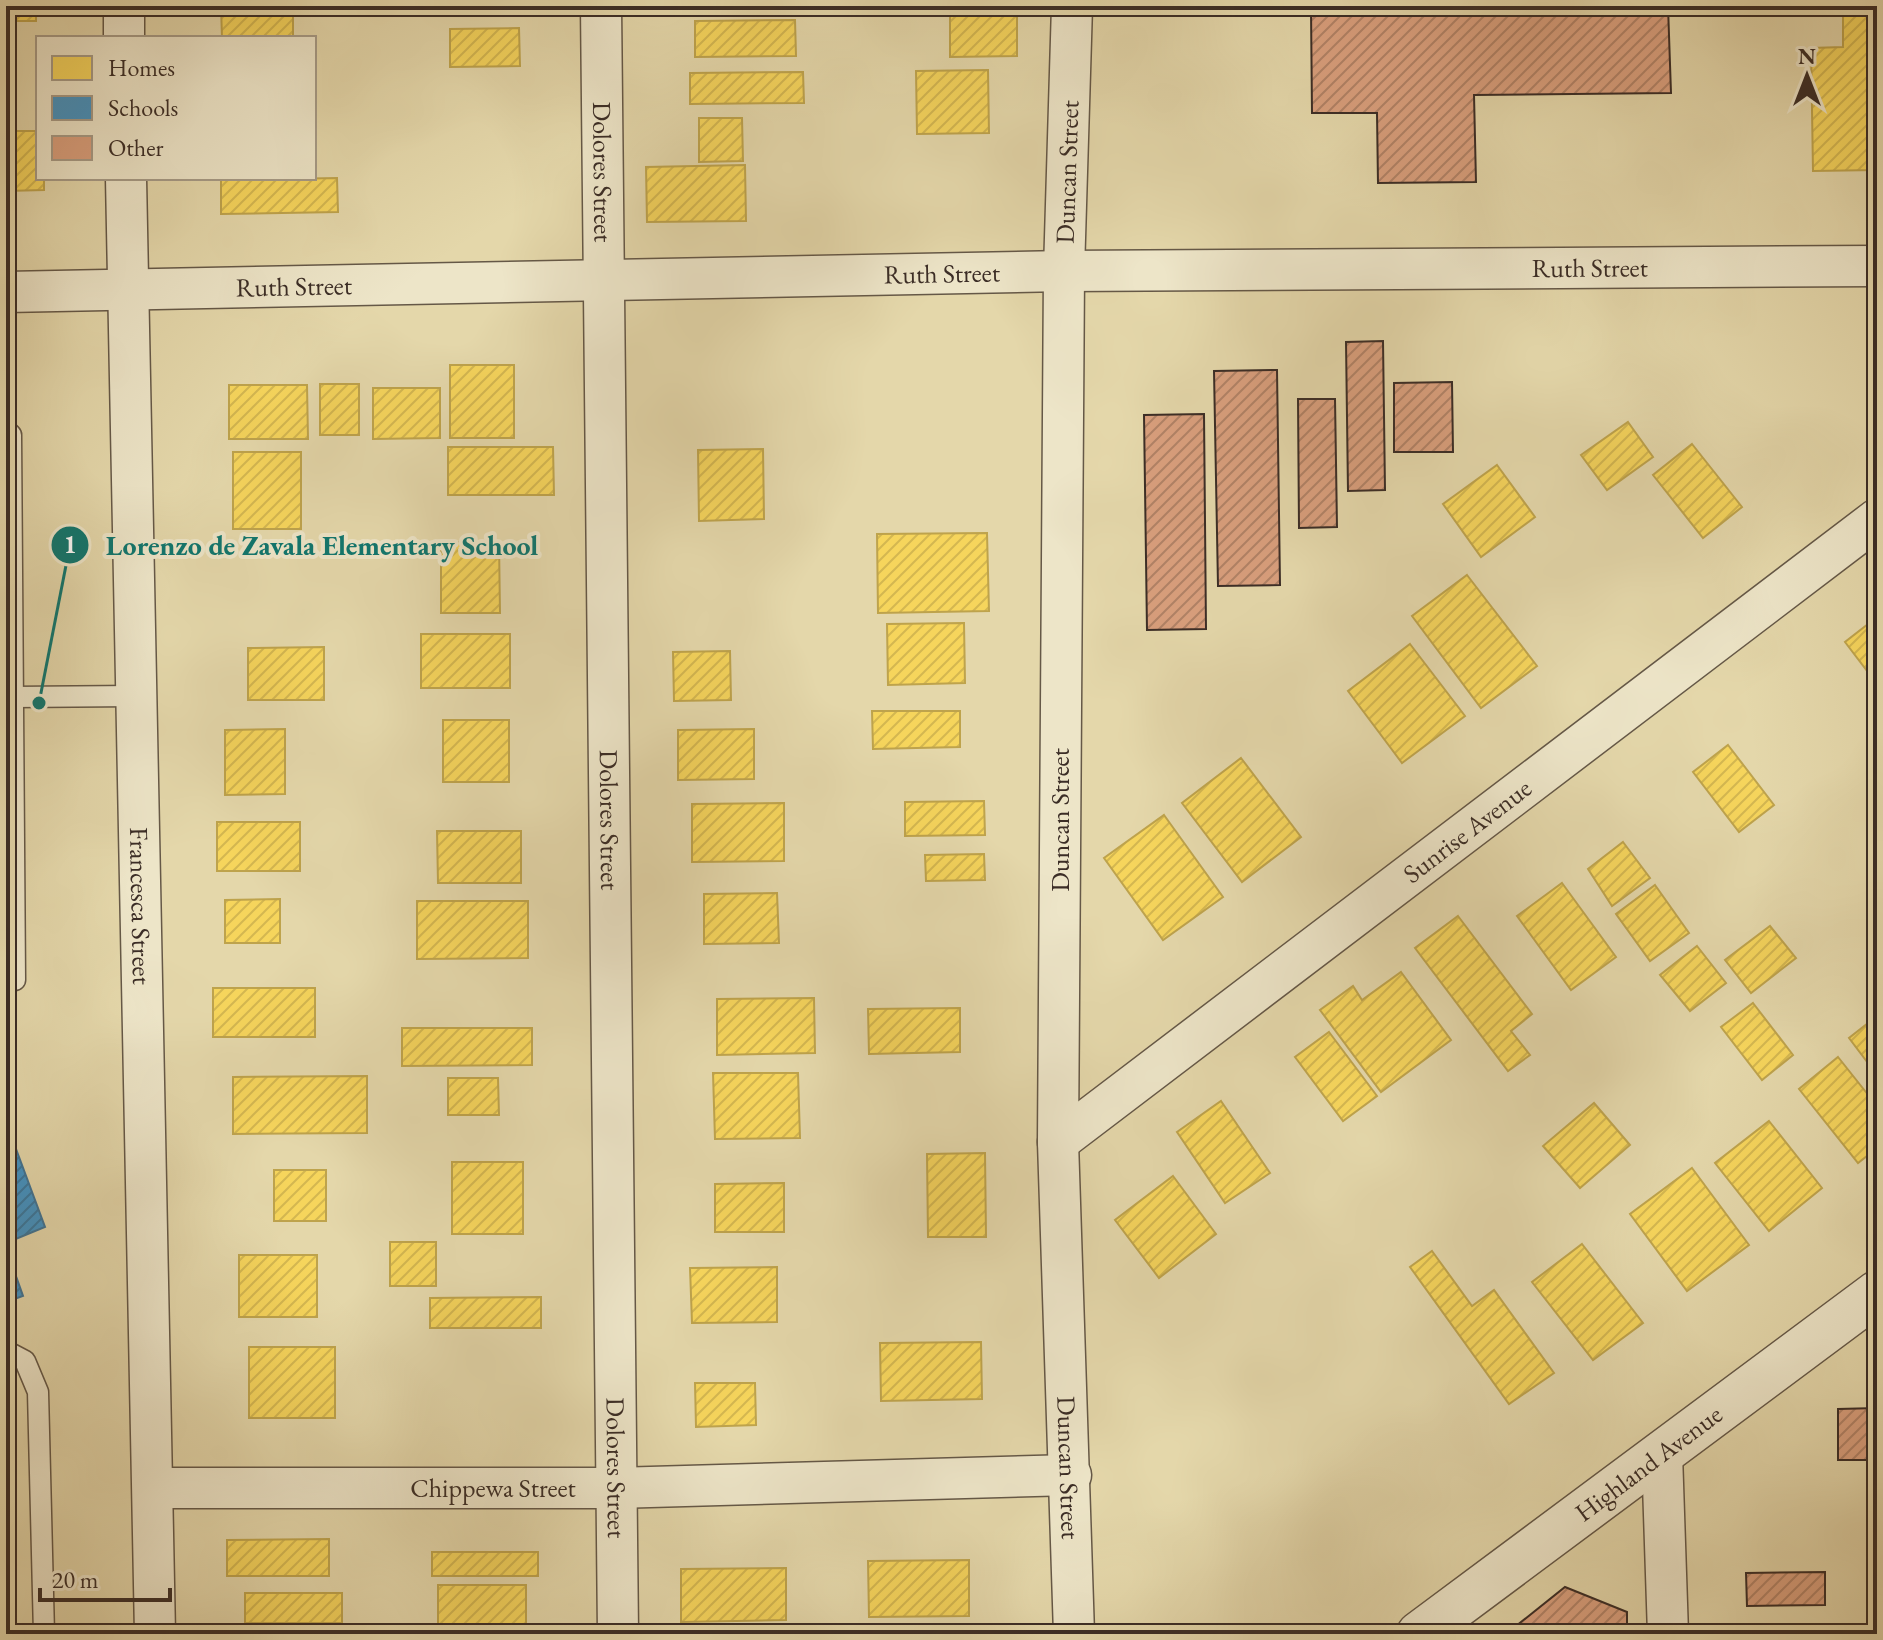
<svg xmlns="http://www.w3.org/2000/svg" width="1883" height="1640" viewBox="0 0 1883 1640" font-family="'EB Garamond',serif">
<defs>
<pattern id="homes-hatch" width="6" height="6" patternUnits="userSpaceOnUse" patternTransform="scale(2)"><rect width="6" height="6" fill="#f6d55c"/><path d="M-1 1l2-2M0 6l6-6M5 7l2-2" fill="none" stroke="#d4b750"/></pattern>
<pattern id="schools-hatch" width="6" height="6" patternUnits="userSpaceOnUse" patternTransform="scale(2)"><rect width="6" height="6" fill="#4393c3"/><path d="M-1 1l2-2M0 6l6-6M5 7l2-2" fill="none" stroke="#39789e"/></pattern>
<pattern id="building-hatch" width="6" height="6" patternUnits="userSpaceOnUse" patternTransform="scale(2)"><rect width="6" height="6" fill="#d99f7d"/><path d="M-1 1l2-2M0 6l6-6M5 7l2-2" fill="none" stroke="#b18266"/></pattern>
</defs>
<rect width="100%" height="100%" fill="#e4d7aa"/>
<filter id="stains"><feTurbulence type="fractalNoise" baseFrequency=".0025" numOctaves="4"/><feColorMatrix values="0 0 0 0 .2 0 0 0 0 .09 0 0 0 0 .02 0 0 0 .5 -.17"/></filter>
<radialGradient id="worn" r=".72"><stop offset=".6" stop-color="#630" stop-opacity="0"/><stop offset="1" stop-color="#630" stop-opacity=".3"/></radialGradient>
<g fill="url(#homes-hatch)" stroke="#bea34c" stroke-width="2">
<rect x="6" y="6" width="30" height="15"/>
<polygon points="221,6 293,6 293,38 222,38"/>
<polygon points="448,6 543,6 543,10 448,11"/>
<polygon points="1843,6 1877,6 1877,170 1813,171 1811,48 1843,47"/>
<polygon points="1017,14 1017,56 950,57 950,15"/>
<polygon points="795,20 796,56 695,57 695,21"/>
<polygon points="519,28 520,66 450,67 450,29"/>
<polygon points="988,70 989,133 917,134 916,71"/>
<polygon points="803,72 804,103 690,104 690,73"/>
<polygon points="699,118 742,118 743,161 699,162"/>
<polygon points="6,131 38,131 38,178 44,178 44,190 6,191"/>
<polygon points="745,165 746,221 647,222 646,167"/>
<polygon points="337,178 338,212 221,214 221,180"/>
<rect x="450" y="365" width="64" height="73"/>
<rect x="320" y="384" width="39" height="51"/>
<polygon points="229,385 307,385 308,439 229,439"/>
<polygon points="373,388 440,388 440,438 373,439"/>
<polygon points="1628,422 1653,457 1607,490 1581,455"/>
<polygon points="1692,444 1742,507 1703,538 1653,475"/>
<polygon points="448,447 553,447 554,495 448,495"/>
<polygon points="763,449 764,519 699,521 698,450"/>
<rect x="233" y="452" width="68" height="77"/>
<polygon points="1497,465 1535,517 1481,557 1443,504"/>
<polygon points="987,533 989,611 878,613 877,534"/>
<polygon points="441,542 499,542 500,613 441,613"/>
<polygon points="1467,575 1537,666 1481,708 1412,616"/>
<polygon points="1877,617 1877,684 1845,642"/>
<polygon points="964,623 965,683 888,685 887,624"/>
<rect x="421" y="634" width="89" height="54"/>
<polygon points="1410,644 1465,716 1402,763 1348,691"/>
<polygon points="324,647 324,700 248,700 248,648"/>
<polygon points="730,651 731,700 674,701 673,652"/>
<polygon points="872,711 960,711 960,747 873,749"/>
<rect x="443" y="720" width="66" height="62"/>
<polygon points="285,729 285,794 225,795 225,730"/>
<polygon points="754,729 754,779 678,780 678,730"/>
<polygon points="1728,745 1774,805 1739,832 1693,772"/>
<polygon points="1241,758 1301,837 1242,882 1182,803"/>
<polygon points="984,801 985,835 905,836 905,802"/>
<polygon points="784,803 784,861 692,862 692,804"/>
<polygon points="1164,815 1223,897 1163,940 1104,858"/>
<rect x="217" y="822" width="83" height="49"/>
<polygon points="437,831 521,831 521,883 438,883"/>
<polygon points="1623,842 1650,878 1612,906 1588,869"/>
<polygon points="984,854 985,880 926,881 925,855"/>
<polygon points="1562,883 1616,957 1571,990 1517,916"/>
<polygon points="1655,885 1689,933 1650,961 1616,914"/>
<polygon points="777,893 779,943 704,944 704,894"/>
<polygon points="280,899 280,943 225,943 225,900"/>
<polygon points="417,901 528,901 528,958 417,959"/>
<polygon points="1458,916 1532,1014 1511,1031 1530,1055 1508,1071 1415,948"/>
<polygon points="1770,926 1796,958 1751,993 1725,960"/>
<polygon points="1697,946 1726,983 1690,1011 1660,975"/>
<polygon points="1401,972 1451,1040 1381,1092 1320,1010 1353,986 1362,1000"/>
<rect x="213" y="988" width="102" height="49"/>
<polygon points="814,998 815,1053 717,1055 717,999"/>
<polygon points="1753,1003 1793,1055 1762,1080 1721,1027"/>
<polygon points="960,1008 960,1052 869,1054 868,1009"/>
<polygon points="1877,1016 1877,1075 1849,1038"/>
<polygon points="402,1028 532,1028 532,1065 402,1066"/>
<polygon points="1329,1032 1377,1096 1343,1121 1295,1057"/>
<polygon points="1838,1057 1877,1106 1877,1148 1858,1163 1799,1089"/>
<polygon points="713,1073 798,1073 800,1138 715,1139"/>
<polygon points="367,1076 367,1133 233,1134 233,1077"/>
<polygon points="448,1078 498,1078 499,1115 448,1115"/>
<polygon points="1221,1101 1270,1173 1225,1203 1177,1132"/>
<polygon points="1594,1103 1630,1145 1580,1188 1543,1146"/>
<polygon points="1769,1121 1822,1188 1769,1231 1715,1163"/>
<polygon points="985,1153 986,1237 928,1237 927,1154"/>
<rect x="452" y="1162" width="71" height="72"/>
<polygon points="1692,1168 1749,1245 1687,1291 1630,1214"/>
<rect x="274" y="1170" width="52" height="51"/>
<polygon points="1173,1176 1216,1234 1159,1278 1115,1220"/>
<polygon points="784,1183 784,1232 715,1232 715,1184"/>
<rect x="390" y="1242" width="46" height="44"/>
<polygon points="1582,1244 1643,1323 1593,1360 1532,1282"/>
<polygon points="1432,1251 1472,1306 1494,1290 1554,1373 1509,1404 1410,1267"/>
<rect x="239" y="1255" width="78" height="62"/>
<polygon points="777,1267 777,1322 692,1323 690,1268"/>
<polygon points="541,1297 541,1328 430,1328 430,1298"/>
<polygon points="981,1342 982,1399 881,1401 880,1343"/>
<rect x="249" y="1347" width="86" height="71"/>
<polygon points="695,1383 755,1383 756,1425 696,1427"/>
<polygon points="329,1539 329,1576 227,1576 227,1540"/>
<rect x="432" y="1552" width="106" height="24"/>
<polygon points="969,1560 969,1616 869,1617 868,1561"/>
<polygon points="786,1568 786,1620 681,1622 681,1569"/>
<rect x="438" y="1585" width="88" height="42"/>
<rect x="245" y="1593" width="97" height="30"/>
<rect x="937" y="1627" width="81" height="7"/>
</g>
<g fill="url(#schools-hatch)" stroke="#417494" stroke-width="2">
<polygon points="6,1122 45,1227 6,1243"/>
<polygon points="6,1248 23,1296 6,1302"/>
</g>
<g fill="url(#building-hatch)" stroke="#3b2d26" stroke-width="2">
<polygon points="1668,6 1671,93 1474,95 1476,182 1378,183 1377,113 1312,113 1311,9"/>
<polygon points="1383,341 1385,490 1348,491 1346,342"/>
<polygon points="1277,370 1280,585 1218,586 1214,371"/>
<polygon points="1452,382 1453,452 1394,452 1394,383"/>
<polygon points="1298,399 1335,399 1337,527 1299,528"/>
<polygon points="1204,414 1206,629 1147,630 1144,415"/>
<polygon points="1877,1408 1877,1460 1838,1460 1838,1409"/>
<polygon points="1825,1572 1825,1605 1747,1606 1746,1573"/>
<polygon points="1565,1587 1627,1612 1627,1634 1506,1634"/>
<polygon points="1838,1624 1838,1634 1743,1634 1743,1625"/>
</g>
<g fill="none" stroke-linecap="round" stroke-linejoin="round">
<g stroke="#655847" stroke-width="23">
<g id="service">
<polyline points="6,430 11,435 15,980"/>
<polyline points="13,697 136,696"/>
<polyline points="6,1351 25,1361 38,1392 44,1634"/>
</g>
</g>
<g stroke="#655847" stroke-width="43">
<g id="minor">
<polyline points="124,6 124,38"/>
<path id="s1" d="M601,6L618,1634"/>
<path id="s2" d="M1072,6L1064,271L1058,1142L1074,1634"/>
<path id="s3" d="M126,178L155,1634"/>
<path id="s4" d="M6,292L1064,271L1877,266"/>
<path id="s5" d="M1058,1142L1877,519"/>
<polyline points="1662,1454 1668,1634"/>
<path id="s6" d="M153,1488H615L1071,1475"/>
</g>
</g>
<g stroke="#655847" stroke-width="47">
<g id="tertiary">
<path id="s7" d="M1419,1634L1877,1293"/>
</g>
</g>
<use href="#service" stroke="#ede5c8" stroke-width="20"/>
<use href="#minor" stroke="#ede5c8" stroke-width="40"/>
<use href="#tertiary" stroke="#ede5c8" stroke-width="44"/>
</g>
<g text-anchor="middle" stroke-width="8" stroke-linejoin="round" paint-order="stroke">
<g font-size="26" fill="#3b2d26" stroke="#ede5c8">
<text dy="9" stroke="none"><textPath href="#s1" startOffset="166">Dolores Street</textPath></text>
<text transform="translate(1067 172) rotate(-88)" y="9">Duncan Street</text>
<text dy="9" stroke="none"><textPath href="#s4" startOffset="1584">Ruth Street</textPath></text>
<text dy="9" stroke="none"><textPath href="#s4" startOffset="936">Ruth Street</textPath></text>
<text dy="9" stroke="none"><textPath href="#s4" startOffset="288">Ruth Street</textPath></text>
<text dy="9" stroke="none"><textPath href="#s1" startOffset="814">Dolores Street</textPath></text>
<text transform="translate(1060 820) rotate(-90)" y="9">Duncan Street</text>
<text dy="9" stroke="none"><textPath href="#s5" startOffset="514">Sunrise Avenue</textPath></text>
<text dy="9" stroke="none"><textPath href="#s3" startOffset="728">Francesca Street</textPath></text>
<text dy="9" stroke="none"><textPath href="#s7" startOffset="286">Highland Avenue</textPath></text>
<text dy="9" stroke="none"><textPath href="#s1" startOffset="1462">Dolores Street</textPath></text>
<text dy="9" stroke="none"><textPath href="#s2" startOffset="1462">Duncan Street</textPath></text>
<text dy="9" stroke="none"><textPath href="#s6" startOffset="340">Chippewa Street</textPath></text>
</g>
</g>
<path fill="none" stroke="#0f766e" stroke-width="3" d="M39 703L70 545"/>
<g fill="#0f766e" stroke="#ede5c8" stroke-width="3">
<circle cx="39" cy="703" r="8"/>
<circle cx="70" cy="545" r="20"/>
</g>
<g font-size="24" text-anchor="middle" font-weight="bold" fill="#fff">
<text x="70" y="553">1</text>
</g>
<g font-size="28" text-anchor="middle" font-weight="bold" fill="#0f766e" stroke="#ede5c8" stroke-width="8" stroke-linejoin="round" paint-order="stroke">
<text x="322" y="555">Lorenzo de Zavala Elementary School</text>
</g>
<rect width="1883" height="1640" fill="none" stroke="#e4d7aa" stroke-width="32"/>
<rect x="8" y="8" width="1867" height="1624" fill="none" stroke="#3b2d26" stroke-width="4"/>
<rect x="16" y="16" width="1851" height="1608" fill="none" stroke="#3b2d26" stroke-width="2"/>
<rect x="36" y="36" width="280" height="144" fill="#ede5c8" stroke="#a69b87" stroke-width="2"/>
<rect x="52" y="56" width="40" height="24" fill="#f6d55c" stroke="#a69b87" stroke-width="2"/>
<text x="108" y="76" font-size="24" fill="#3b2d26">Homes</text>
<rect x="52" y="96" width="40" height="24" fill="#4393c3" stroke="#a69b87" stroke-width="2"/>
<text x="108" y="116" font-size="24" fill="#3b2d26">Schools</text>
<rect x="52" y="136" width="40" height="24" fill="#d99f7d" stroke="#a69b87" stroke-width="2"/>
<text x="108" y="156" font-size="24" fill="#3b2d26">Other</text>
<g transform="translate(1807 76)" stroke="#ede5c8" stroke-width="6" paint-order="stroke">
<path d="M0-6L14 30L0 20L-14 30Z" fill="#3b2d26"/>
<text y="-12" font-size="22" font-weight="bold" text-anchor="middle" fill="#3b2d26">N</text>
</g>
<path d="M40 1588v12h130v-12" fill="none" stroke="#3b2d26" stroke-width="4"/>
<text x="52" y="1588" font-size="24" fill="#3b2d26" stroke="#ede5c8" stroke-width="6" paint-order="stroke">20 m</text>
<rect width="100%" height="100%" filter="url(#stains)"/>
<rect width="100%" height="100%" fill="url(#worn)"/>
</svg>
